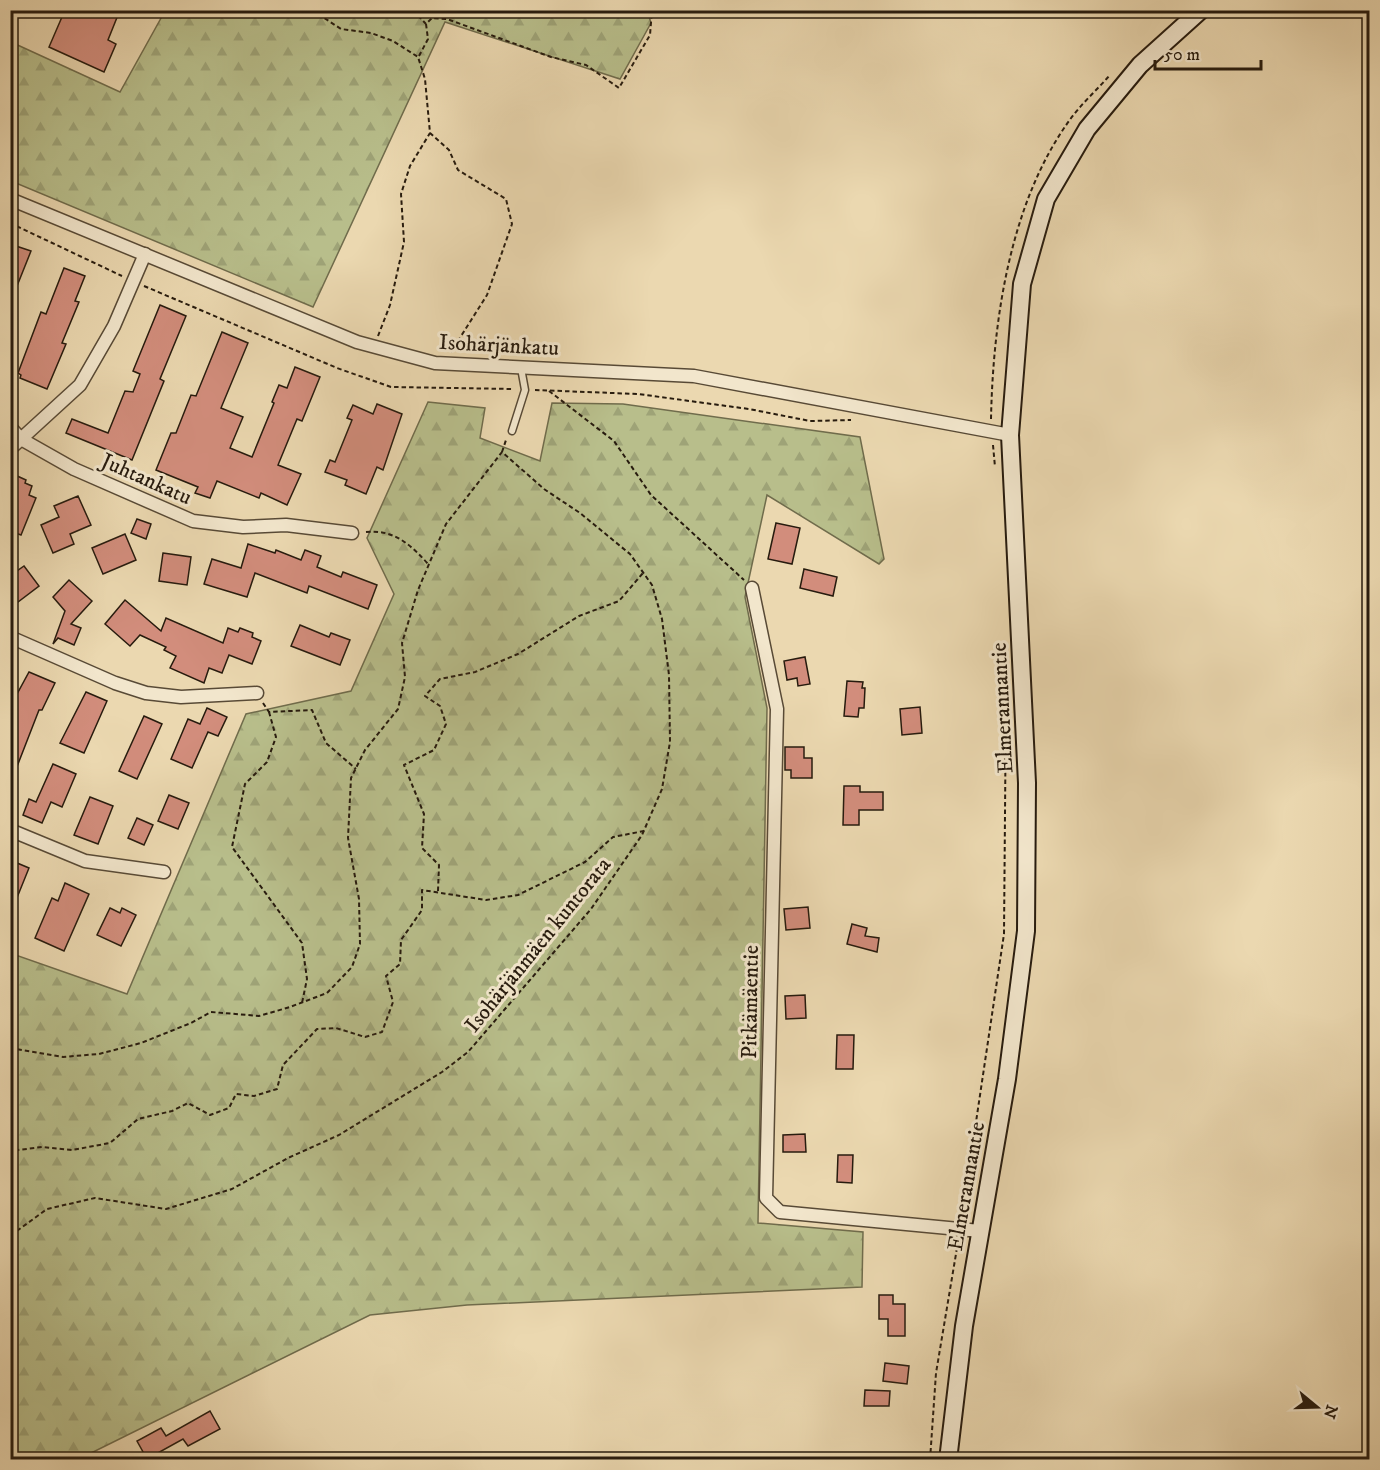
<svg xmlns="http://www.w3.org/2000/svg" width="1380" height="1470" viewBox="0 0 1380 1470" font-family="'IM FELL DW Pica',serif">
<defs>
<pattern id="forest-firs" width="22" height="20" patternUnits="userSpaceOnUse" patternTransform="scale(1.5)"><rect width="22" height="20" fill="#b8be8b"/><path d="M5 1l3.5 6h-7zM16 11l3.5 6h-7z" fill="#9ea377"/></pattern>
</defs>
<rect width="100%" height="100%" fill="#ebd8b0"/>
<filter id="stains"><feTurbulence type="fractalNoise" baseFrequency=".00333" numOctaves="4"/><feColorMatrix values="0 0 0 0 .2 0 0 0 0 .09 0 0 0 0 .02 0 0 0 .5 -.17"/></filter>
<radialGradient id="worn" r=".72"><stop offset=".6" stop-color="#630" stop-opacity="0"/><stop offset="1" stop-color="#630" stop-opacity=".3"/></radialGradient>
<g fill="url(#forest-firs)" stroke="#706c4c" stroke-width="1.5">
<polygon points="647,10 651,23 620,79 445,22 313,307 11,181 11,42 120,92 165,11"/>
<polygon points="428,402 485,408 480,438 540,461 552,403 623,404 860,437 884,559 879,564 767,495 745,597 767,708 758,1223 863,1232 862,1287 467,1305 370,1315 85,1456 85,1459 11,1459 10,953 127,994 246,714 351,691 394,594 367,538"/>
</g>
<g fill="#d28d7c" stroke="#271b0e" stroke-width="1.5">
<polygon points="65,10 120,10 108,40 116,44 104,72 49,47"/>
<polygon points="10,244 31,251 11,301 10,301"/>
<polygon points="64,268 85,276 75,301 79,302 62,343 66,344 47,389 20,378 21,375 18,373 41,312 46,314"/>
<polygon points="160,305 186,316 160,379 164,381 132,460 66,433 72,419 108,433 125,391 133,392 140,374 133,371"/>
<polygon points="222,332 248,343 221,408 243,417 230,448 252,457 274,403 272,402 279,385 287,388 295,367 320,377 302,421 297,419 278,465 301,474 287,505 261,493 259,498 217,481 210,498 195,493 198,487 156,470 171,433 176,433 191,395 196,396"/>
<polygon points="377,404 402,414 383,470 377,467 366,494 345,485 347,480 325,472 330,460 335,462 352,420 347,418 353,405 373,414"/>
<polygon points="15,475 26,480 25,483 32,486 29,495 36,498 21,535 10,531 10,488"/>
<polygon points="78,496 91,525 70,534 74,544 53,553 41,525 59,517 54,506"/>
<polygon points="137,519 151,524 146,539 131,533"/>
<polygon points="776,523 800,528 792,564 768,559"/>
<polygon points="125,534 136,560 103,574 92,548"/>
<polygon points="248,544 275,553 276,550 301,560 305,550 321,556 317,567 341,577 343,572 377,585 368,609 309,586 307,593 255,573 247,597 204,584 212,559 241,568"/>
<polygon points="163,553 191,557 187,585 159,581"/>
<polygon points="24,566 39,586 18,602 10,593 10,576"/>
<polygon points="804,569 837,577 833,596 800,588"/>
<polygon points="69,580 92,601 71,624 81,628 74,645 58,638 53,644 65,611 53,597"/>
<polygon points="125,600 161,631 166,618 223,643 228,628 238,632 240,628 253,633 252,637 261,641 252,664 229,655 222,673 209,668 204,683 170,668 176,656 164,650 166,647 140,635 130,646 105,624"/>
<polygon points="300,625 329,637 331,633 350,640 340,665 291,646"/>
<polygon points="805,657 810,684 798,686 797,678 787,680 784,661"/>
<polygon points="29,672 55,683 42,710 39,710 11,782 10,707"/>
<polygon points="847,681 863,682 862,688 865,688 864,708 859,708 858,717 844,716"/>
<polygon points="86,692 107,701 84,753 60,743"/>
<polygon points="920,707 922,733 902,735 900,709"/>
<polygon points="207,708 227,717 218,736 208,732 192,768 171,759 188,719 200,724"/>
<polygon points="144,716 162,724 137,779 119,771"/>
<polygon points="785,747 804,747 804,758 812,758 812,778 791,778 791,770 785,770"/>
<polygon points="53,764 76,774 62,807 51,802 42,823 23,815 29,799 36,802"/>
<polygon points="844,786 860,786 860,792 883,792 883,810 859,810 859,825 843,825"/>
<polygon points="169,795 189,803 178,829 158,821"/>
<polygon points="90,797 113,806 98,844 74,835"/>
<polygon points="137,818 153,825 144,845 128,838"/>
<polygon points="10,860 29,868 10,915"/>
<polygon points="65,883 89,894 64,951 35,938 52,898 58,901"/>
<polygon points="808,907 810,928 786,930 784,909"/>
<polygon points="110,908 120,913 122,908 136,915 121,946 97,935"/>
<polygon points="852,924 867,928 865,936 879,938 877,952 847,944"/>
<polygon points="805,995 806,1018 786,1019 785,996"/>
<polygon points="837,1035 854,1035 853,1069 836,1069"/>
<polygon points="805,1134 806,1152 783,1152 783,1135"/>
<polygon points="838,1155 853,1155 852,1183 837,1182"/>
<polygon points="879,1295 893,1295 893,1304 905,1304 905,1336 888,1336 888,1319 879,1319"/>
<polygon points="885,1363 909,1366 907,1384 883,1381"/>
<polygon points="865,1390 890,1391 889,1406 864,1406"/>
<polygon points="210,1411 220,1429 188,1446 183,1439 147,1459 137,1441 161,1428 166,1436"/>
</g>
<g fill="none" stroke-linecap="round" stroke-linejoin="round">
<g stroke="#584a36" stroke-width="9">
<polyline id="lane" points="512,431 525,390 521,368"/>
</g>
<g stroke="#584a36" stroke-width="15">
<g id="street">
<polyline points="10,199 357,342 435,363 694,376 1010,435"/>
<polyline points="10,427 21,439 74,469 193,521 243,527 286,525 352,533"/>
<polyline points="10,449 80,385 114,326 145,254"/>
<polyline points="752,588 777,709 766,1198 780,1212 980,1231"/>
<polyline points="10,637 115,683 146,693 181,697 257,693"/>
<polyline points="10,830 85,861 164,872"/>
</g>
</g>
<g stroke="#271b0e" stroke-width="20">
<polyline id="secondary" points="948,1460 964,1326 1007,1079 1026,931 1027,783 1010,435 1022,284 1046,199 1087,129 1140,65 1201,10"/>
</g>
<g stroke="#271b0e" stroke-width="2" stroke-dasharray="4.5 3" stroke-linecap="butt">
<polyline points="312,10 341,29 371,33 393,41 418,57 425,79 430,133 449,150 458,170 506,199 512,224 487,295 451,352"/>
<polyline points="413,10 426,24"/>
<polyline points="419,56 428,39 426,24 432,18 447,19 551,57 586,65 619,88 650,35 652,10"/>
<polyline points="10,223 122,276"/>
<polyline points="144,286 337,368 391,387 514,389"/>
<polyline points="378,336 390,305 404,242 401,194 410,166 430,133"/>
<polyline points="535,390 638,394 749,409 810,421 851,420"/>
<polyline points="549,391 614,441 651,495 744,580"/>
<path d="M991,419C993,320 1010,203 1069,121C1080,105 1096,91 1109,76"/>
<polyline points="993,445 995,467"/>
<polyline points="502,452 506,440"/>
<path d="M366,532C394,529 411,545 429,565"/>
<polyline points="263,703 269,712 312,710 326,743 356,769"/>
<polyline points="269,712 276,737 267,762 245,784 232,847 302,943 307,979 302,1003"/>
<polyline points="438,891 439,865 422,848 424,814 404,765 434,750 446,724 440,706 425,696 440,679 475,672 518,654 579,616 619,601 643,573"/>
<polyline points="10,1048 63,1057 99,1054 141,1043 191,1023 211,1012 259,1016 290,1007 327,993 352,967 360,944 359,899 348,838 351,778 365,750 398,709 405,677 402,643 418,590 446,524 502,452 544,489 580,513 630,554 652,585 662,619 669,675 670,742 662,789 642,835 591,909 468,1052 442,1072 339,1135 288,1158 232,1189 166,1209 95,1198 47,1209 10,1236"/>
<polyline points="10,1157 18,1150 42,1147 72,1150 110,1143 138,1119 172,1111 188,1103 210,1115 229,1108 236,1094 254,1096 277,1089 283,1065 317,1029 336,1028 365,1037 382,1032 393,1002 386,976 400,964 401,940 422,910 422,890 486,900 518,895 585,862 613,837 644,831"/>
<polyline points="962,1216 1004,934 1006,694"/>
<polyline points="930,1460 936,1373 958,1242"/>
</g>
<use href="#lane" stroke="#f2e6cc" stroke-width="6"/>
<use href="#street" stroke="#f2e6cc" stroke-width="12"/>
<use href="#secondary" stroke="#f2e6cc" stroke-width="16"/>
</g>
<g text-anchor="middle" stroke-width="6" stroke-linejoin="round" paint-order="stroke">
<g font-size="22" fill="#271b0e" stroke="#f2e6cc">
<text transform="translate(499 344) rotate(3)" y="8">Isohärjänkatu</text>
<text transform="translate(147 478) rotate(24)" y="8">Juhtankatu</text>
<text transform="translate(1001 708) rotate(-93)" y="8">Elmerannantie</text>
<text transform="translate(537 944) rotate(-51)" y="8">Isohärjänmäen kuntorata</text>
<text transform="translate(749 1002) rotate(-89)" y="8">Pitkämäentie</text>
<text transform="translate(965 1186) rotate(-80)" y="8">Elmerannantie</text>
</g>
</g>
<rect width="1380" height="1470" fill="none" stroke="#ebd8b0" stroke-width="36"/>
<rect x="12" y="12" width="1356" height="1446" fill="none" stroke="#271b0e" stroke-width="3"/>
<rect x="18" y="18" width="1344" height="1434" fill="none" stroke="#271b0e" stroke-width="1.5"/>
<g transform="translate(1317 1407) rotate(109)" stroke="#f2e6cc" stroke-width="4.5" paint-order="stroke">
<path d="M0-4.5L10 22L0 15L-10 22Z" fill="#271b0e"/>
<text y="-9" font-size="16" font-weight="bold" text-anchor="middle" fill="#271b0e">N</text>
</g>
<path d="M1155 60v9h106v-9" fill="none" stroke="#271b0e" stroke-width="3"/>
<text x="1164" y="60" font-size="18" fill="#271b0e" stroke="#f2e6cc" stroke-width="4.5" paint-order="stroke">50 m</text>
<rect width="100%" height="100%" filter="url(#stains)"/>
<rect width="100%" height="100%" fill="url(#worn)"/>
</svg>
